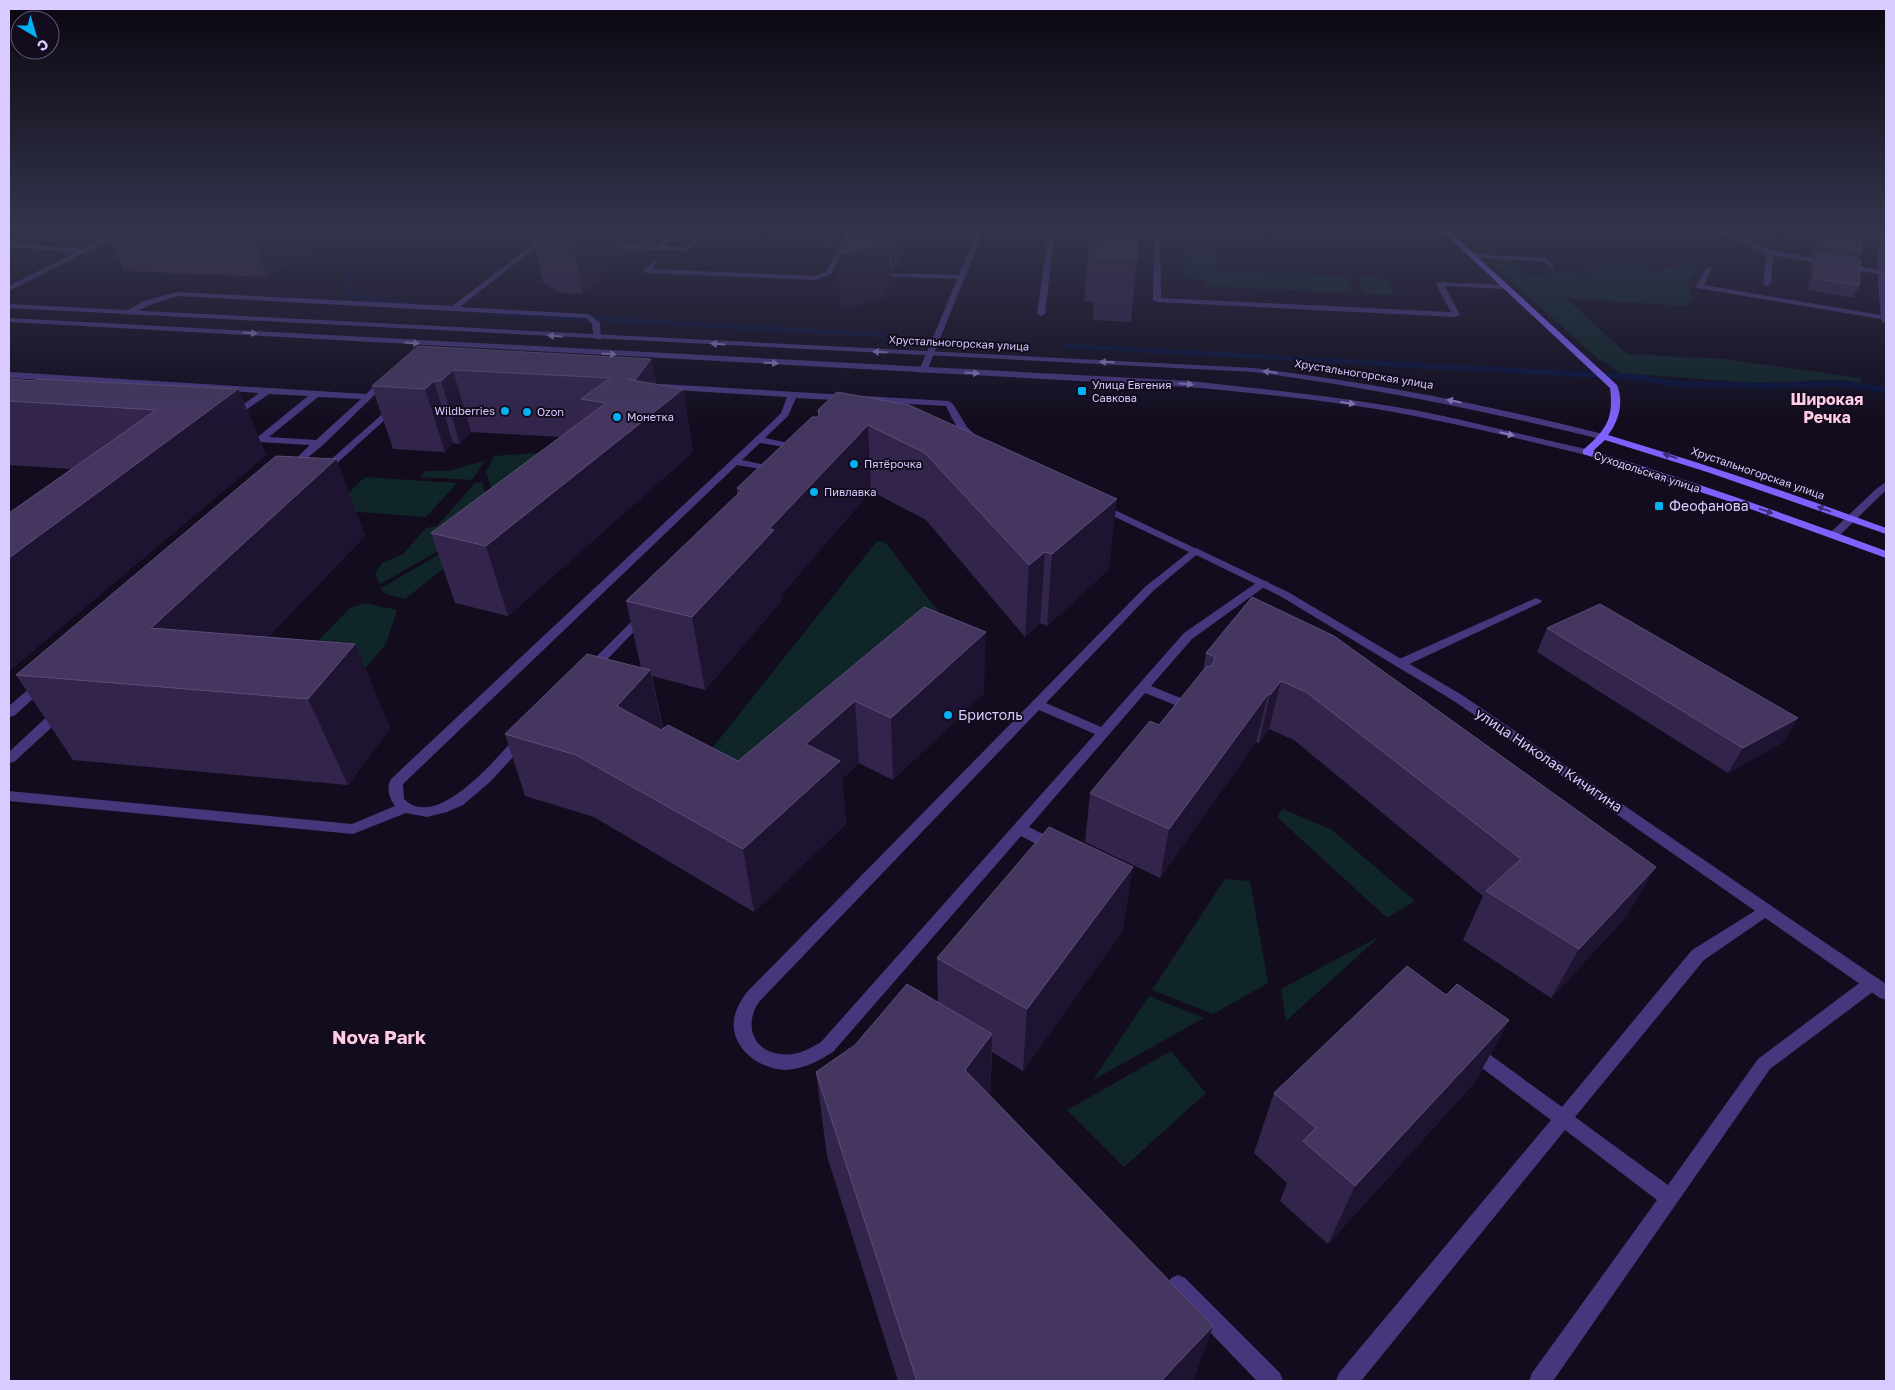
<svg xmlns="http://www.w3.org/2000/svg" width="1895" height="1390" viewBox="0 0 1895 1390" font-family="'Golos Text',sans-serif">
<rect width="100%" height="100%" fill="#120c1e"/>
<g fill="#0f2528">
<polygon points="557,229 668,229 654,245 559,240"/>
<path d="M788,229H816C808,240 795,241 783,236Z"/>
<polygon points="822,229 842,229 831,248 810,247"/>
<polygon points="1184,245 1215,246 1218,270 1347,276 1353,293 1206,286 1206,280 1185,279"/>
<path d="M1492,258L1513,260L1526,275H1546L1543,270L1580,272L1585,278H1592L1583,267C1603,263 1621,267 1639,260L1653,270L1697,264L1688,284L1692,300L1685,306L1566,298L1627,354L1723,359L1861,378L1862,383L1831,380L1755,383L1619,373L1607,363L1599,360L1488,260Z"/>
<polygon points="1358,276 1387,278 1394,295 1364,294"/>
<polygon points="536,453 559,461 499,515 486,471 494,456"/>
<polygon points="486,460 472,480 420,477 425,471 449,471"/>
<polygon points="365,477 457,483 426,517 331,510"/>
<polygon points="482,482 492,517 488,523 380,584 375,574 382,563 403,554 426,528 437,526 475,483"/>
<polygon points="480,531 487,534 405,599 383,593 381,588"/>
<polygon points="877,541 885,542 938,611 749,771 710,751"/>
<polygon points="365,603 397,610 386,644 353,683 300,659 350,608"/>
<polygon points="1283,809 1332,830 1415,901 1387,918 1277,817"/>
<polygon points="1225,879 1250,881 1268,983 1213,1014 1152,990"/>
<polygon points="1380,936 1286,1021 1281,989"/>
<polygon points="1149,996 1204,1018 1093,1080"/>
<polygon points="1171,1051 1206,1093 1124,1167 1067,1110"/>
</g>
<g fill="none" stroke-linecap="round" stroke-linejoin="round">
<g stroke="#09123b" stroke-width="5">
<polyline points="407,229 346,279 349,296 412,305"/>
<polyline points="487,313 884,335"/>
<polyline points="1068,346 1411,365"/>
</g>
<polyline stroke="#09123b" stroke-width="6" points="1389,364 1634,377 1676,384 1773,386 1841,383 1886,390"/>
<g fill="#46377d" fill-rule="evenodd">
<polygon points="122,229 131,229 9,291 9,286 76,252 9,247 9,243 83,249"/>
<polygon points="672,229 679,229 664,246 686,247 700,229 707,229 688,251 605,248 602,246 605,244 657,246"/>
<polygon points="850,229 856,229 831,274 816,280 646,273 643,271 655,260 658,262 652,269 815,276 826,272"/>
<polygon points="1049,229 1055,229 1045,314 1041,316 1037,314"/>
<polygon points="1154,229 1160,229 1161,298 1451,312 1436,284 1437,282 1505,285 1509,287 1505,289 1445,286 1460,315 1456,317 1157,302 1153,300"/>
<polygon points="1709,229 1719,229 1772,250 1883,271 1886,273 1883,275 1773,255 1771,284 1767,286 1763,284 1767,253"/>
<polygon points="548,233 551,235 550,236 460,307 588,314 600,323 601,340 594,338 592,324 586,318 177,296 150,305 129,315 122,313 144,301 177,292 452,306"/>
<polygon points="1472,254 1546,258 1555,268 1550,269 1544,262 1470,257 1470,255"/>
<polygon points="1709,267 1712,269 1704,285 1886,316 1886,320 1697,288 1696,286 1706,269"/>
<polygon points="874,273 961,275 965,277 961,279 872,276 872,274"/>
<path d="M9,372L366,394L383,378L390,380L323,445L291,471L286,468L288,466L310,445L242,441L237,438L242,435L259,436L308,396L269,394L233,419L229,416L230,414L259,393L9,378ZM318,397L361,399L316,440L269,437Z"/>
<path d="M662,384L949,401L953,404L967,427L981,441L976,444C961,439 953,420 946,406L796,398L788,416L765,438L803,446V450L760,443L742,460L779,468V472L737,465L403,784L404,799C437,832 496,758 516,737H526L528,740L526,743L491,781L463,805L447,812L427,817L406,813L353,834L9,801V791L352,824L395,806C389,798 386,788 391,779L772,422L781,413L787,397L659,389L658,387Z"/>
<polygon points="395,403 398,404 398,408 326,473 320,473 320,469"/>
<path d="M1100,503L1201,551L1153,591L1046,703L1101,727L1184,633L1259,581H1267L1269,583L1267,585L1192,639L1151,686L1198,705L1200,708L1194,712L1190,711L1145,693L1029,827L1059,842L1061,846L1059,850C1047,853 1032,841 1021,836L833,1052C819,1061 803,1069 786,1070C761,1070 730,1048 734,1020C735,1010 741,1000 747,992L1145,587L1189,552L1096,508L1095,506ZM1039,710L1095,734L821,1042C808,1050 796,1056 781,1054C752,1052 744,1023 759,1002Z"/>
<polygon points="1536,598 1542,601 1540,603 1405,666 1397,666 1395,663 1397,660"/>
<polygon points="644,612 648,613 650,615 648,617 595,672 587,672 585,669 587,666 640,613"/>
<polygon points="42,680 46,681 48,684 46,687 14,716 9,717 9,706 38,681"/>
<polygon points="59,709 64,710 65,713 64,716 14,762 9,763 9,752 54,710"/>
<polygon points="1766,904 1771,906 1774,910 1771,914 1704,960 1575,1117 1668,1185 1758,1059 1866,978 1872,976 1878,978 1880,983 1878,988 1770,1069 1553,1381 1529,1381 1532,1373 1657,1200 1565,1130 1361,1381 1336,1381 1339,1373 1551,1120 1466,1056 1463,1051 1466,1046 1472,1043 1478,1046 1562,1107 1692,950"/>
<polygon points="1178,1275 1185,1278 1280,1373 1283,1381 1257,1381 1171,1292 1168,1285 1171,1278"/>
</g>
<g fill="#46377d" fill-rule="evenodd">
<polygon points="978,229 984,229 927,371 920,373 919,371"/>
<polygon points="1838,229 1851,229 1886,238 1886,240"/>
<polygon points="1196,548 1288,592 1462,695 1886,984 1886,1000 1880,998 1454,701 1280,596 1192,553 1191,551 1192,549"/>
</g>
<g fill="#46377d" fill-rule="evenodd">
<path d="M1886,235V324L1882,322C1880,306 1872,243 1886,235Z"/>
<path d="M9,304L1254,368C1373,383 1491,405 1607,435L1609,437L1604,440C1488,411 1373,388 1254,372L9,308Z"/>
<path d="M9,318L1190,381C1272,390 1354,398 1434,414C1485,425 1535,438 1586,449L1591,452L1586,455C1536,443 1485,430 1434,420C1354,403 1272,395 1190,387L9,322Z"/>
<polygon points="1886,482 1886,490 1838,537 1830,537 1829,535 1830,533 1876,489"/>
</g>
<path fill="#8061fe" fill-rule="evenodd" d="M1440,229H1447L1617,385C1624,402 1619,421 1608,435C1702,463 1794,494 1886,528V534L1707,472L1605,440L1593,451C1692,481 1789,515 1886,551V558L1734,503L1583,454V450C1606,430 1614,419 1610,388Z"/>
</g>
<g fill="#33244c">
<polygon points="105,229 318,229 322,242 268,277 124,271"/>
<polygon points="531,229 618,229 622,252 583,294 560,293 543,282"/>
<polygon points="852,229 915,229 898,267 895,266 893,271 890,271 890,279 882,299 841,309 837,255"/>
<polygon points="1090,229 1137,259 1131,322 1093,320 1094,302 1084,301"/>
<polygon points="1819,229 1834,229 1862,252 1858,259 1859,286 1853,298 1808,290 1812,264 1816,256 1813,256 1816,236"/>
<polygon points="418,346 651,359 656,384 683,389 693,452 508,616 455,603 431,533 561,437 471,432 460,444 453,443 445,452 393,449 372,386"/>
<polygon points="9,379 238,389 266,455 9,671 9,513 71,469 9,465"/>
<polygon points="837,392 1109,569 1047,626 1040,623 1025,637 926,520 871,491 782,594 782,600 705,690 652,676 663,728 738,761 924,607 984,693 893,780 859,763 842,779 846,824 754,912 594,817 525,796 505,734 641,668 626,601 737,495 737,488 819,417"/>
<polygon points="336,459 365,536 268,637 355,644 390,728 348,785 73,760 16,675"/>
<polygon points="1252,597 1627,916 1551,998 1463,940 1483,896 1294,740 1269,729 1259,743 1256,742 1160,878 1085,842 1090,793 1159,725 1203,672 1206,653"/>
<polygon points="1547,628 1798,718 1782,743 1728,773 1537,652"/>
<polygon points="1123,930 1023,1071 992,1052 990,1095 1213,1326 1193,1381 898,1381 827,1156 816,1072 938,1002 937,958"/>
<polygon points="1446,995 1509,1020 1475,1082 1328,1244 1280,1201 1287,1183 1254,1153 1274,1093"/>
</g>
<g fill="#1f1332">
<polygon points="250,229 318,229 322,242 268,277"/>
<polygon points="584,229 618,229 622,252 583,294 572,241"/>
<polygon points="887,229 889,229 890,279 882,299 841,309 837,255"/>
<polygon points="894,229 895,266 893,271 892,233"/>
<polygon points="897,229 915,229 898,267"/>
<polygon points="651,359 660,408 683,389 693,452 508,616 486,546 643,422 635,380"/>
<polygon points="453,370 471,432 460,444 441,381"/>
<polygon points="434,381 453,443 445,452 425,389"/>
<polygon points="238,389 266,455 9,671 9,558"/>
<polygon points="868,425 871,491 782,594 782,600 705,690 692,617 769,529"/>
<polygon points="336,459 365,536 216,692 151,628"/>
<polygon points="1117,499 1109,569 1047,626 1052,554"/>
<polygon points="1045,552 1040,623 1025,637 1029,565"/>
<polygon points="986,632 984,693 893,780 891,718"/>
<polygon points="355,644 390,728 348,785 308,699"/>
<polygon points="650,670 663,732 617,706"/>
<polygon points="1281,681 1269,729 1259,743 1270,695"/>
<polygon points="1268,694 1256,742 1160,878 1169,829"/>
<polygon points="855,701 859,763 842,779 846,824 754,912 743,849 806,744"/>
<polygon points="1798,718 1782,743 1728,773 1743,748"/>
<polygon points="1133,867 1123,930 1023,1071 1027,1009"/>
<polygon points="1656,867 1627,916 1551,998 1579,949"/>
<polygon points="1509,1020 1475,1082 1328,1244 1355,1186"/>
<polygon points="992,1034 989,1119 965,1070"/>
<polygon points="1213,1326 1193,1381 1161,1381"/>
</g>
<g fill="#453660" stroke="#5c4d79">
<polygon points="532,229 584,229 572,241 549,240"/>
<polygon points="852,229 887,229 880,245 837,255"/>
<polygon points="889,229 894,229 892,233 889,233"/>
<polygon points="1090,229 1138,229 1137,259 1098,257 1100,240 1089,240"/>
<polygon points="1821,229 1834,229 1862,240 1862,252 1819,244"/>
<polygon points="1818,252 1861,260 1859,286 1814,278"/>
<polygon points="418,346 651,359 635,380 627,379 683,389 486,546 431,533 606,403 581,399 610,378 453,370 441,381 434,381 425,389 372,386"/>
<polygon points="9,379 34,381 37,379 238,389 9,558 9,513 156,410 9,401"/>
<polygon points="837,392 909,405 1117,499 1052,554 1045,552 1029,565 925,453 868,425 769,529 774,530 692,617 626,601 742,490 737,488 812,417 819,417 818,410"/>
<polygon points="276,456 336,459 151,628 355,644 308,699 16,675"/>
<polygon points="1252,597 1334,636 1656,867 1579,949 1486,891 1521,859 1306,692 1281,681 1270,695 1268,694 1169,829 1090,793 1150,721 1159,725 1206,667 1212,666 1215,657 1206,653"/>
<polygon points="1600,604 1798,718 1743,748 1547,628"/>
<polygon points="924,607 986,632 891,718 855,701 806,744 840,761 743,849 576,755 505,734 587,654 650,670 617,706 661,730 668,725 738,761"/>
<polygon points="1049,827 1133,867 1027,1009 937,958"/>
<polygon points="1407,966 1446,995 1457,984 1509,1020 1355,1186 1303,1141 1316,1128 1274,1093"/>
<polygon points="907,984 992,1034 965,1070 1213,1326 1161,1381 917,1381 816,1072 855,1045"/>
</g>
<defs><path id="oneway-solid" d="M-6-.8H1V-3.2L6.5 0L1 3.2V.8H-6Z" transform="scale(1.25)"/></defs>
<g fill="#8879b8">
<use href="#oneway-solid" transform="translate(250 333) rotate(3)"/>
<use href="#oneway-solid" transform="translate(555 336) rotate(-177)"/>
<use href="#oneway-solid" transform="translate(412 343) rotate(3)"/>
<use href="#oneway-solid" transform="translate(718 344) rotate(-177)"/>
<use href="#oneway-solid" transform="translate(880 352) rotate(-177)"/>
<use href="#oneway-solid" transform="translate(609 354) rotate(3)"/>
<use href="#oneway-solid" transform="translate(1107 362) rotate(-178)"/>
<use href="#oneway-solid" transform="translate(771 363) rotate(3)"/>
<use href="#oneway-solid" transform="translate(1270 372) rotate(-173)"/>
<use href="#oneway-solid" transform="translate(972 373) rotate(3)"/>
<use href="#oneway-solid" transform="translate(1186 384) rotate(4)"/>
<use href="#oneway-solid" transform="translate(1454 401) rotate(-169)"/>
<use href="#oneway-solid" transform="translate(1348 403) rotate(8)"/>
<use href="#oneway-solid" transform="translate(1507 434) rotate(13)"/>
</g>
<g fill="#3e2e78">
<use href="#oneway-solid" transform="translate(1670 456) rotate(-163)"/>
<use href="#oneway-solid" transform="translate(1824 509) rotate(-160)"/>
<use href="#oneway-solid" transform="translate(1766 511) rotate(19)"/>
</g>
<linearGradient id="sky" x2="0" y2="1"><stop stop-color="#0a0710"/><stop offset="0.54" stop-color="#33344c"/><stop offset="1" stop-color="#33344c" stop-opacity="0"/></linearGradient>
<rect width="1895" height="424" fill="url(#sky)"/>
<g fill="#01b1f3" stroke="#120c1e" stroke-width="2">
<rect x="1077" y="386" width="10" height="10" rx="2.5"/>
<circle cx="505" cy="411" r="5"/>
<circle cx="527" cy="412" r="5"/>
<circle cx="617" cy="417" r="5"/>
<circle cx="854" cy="464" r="5"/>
<circle cx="814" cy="492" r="5"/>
<rect x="1654" y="501" width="10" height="10" rx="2.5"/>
<circle cx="948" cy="715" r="5"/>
</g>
<g text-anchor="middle" stroke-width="4" stroke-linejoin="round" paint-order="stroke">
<g font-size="11" fill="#d9caff" stroke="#120c1e">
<text transform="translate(959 343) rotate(3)" y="4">Хрустальногорская улица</text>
<text transform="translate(1364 374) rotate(9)" y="4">Хрустальногорская улица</text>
<text transform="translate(1647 472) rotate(18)" y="4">Суходольская улица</text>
<text transform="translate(1758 473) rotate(19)" y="4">Хрустальногорская улица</text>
</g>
<g font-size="11" fill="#d9caff" stroke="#120c1e" text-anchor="start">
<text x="1092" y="389">Улица Евгения<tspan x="1092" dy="13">Савкова</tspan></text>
<text x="495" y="415" text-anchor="end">Wildberries</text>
<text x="537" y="416">Ozon</text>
<text x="627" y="421">Монетка</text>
<text x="864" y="468">Пятёрочка</text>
<text x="824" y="496">Пивлавка</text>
</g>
<g font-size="14" fill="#d9caff" stroke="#120c1e" text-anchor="start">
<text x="1669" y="511">Феофанова</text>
<text x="958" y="720">Бристоль</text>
</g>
<g font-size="14" fill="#d9caff" stroke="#120c1e">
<text transform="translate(1549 760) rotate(34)" y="5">улица Николая Кичигина</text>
</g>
<g font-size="16" font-weight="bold" fill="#ffcce3" stroke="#120c1e">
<text x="1827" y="405">Широкая<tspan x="1827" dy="18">Речка</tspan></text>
</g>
<g font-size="19" font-weight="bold" fill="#ffcce3" stroke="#120c1e">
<text x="379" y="1044">Nova Park</text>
</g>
</g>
<rect width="1895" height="1390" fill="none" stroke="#d9caff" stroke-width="20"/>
<g transform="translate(35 35) rotate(142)"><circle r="24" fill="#120c1e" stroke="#625878"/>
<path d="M0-4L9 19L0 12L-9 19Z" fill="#01b1f3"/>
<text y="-8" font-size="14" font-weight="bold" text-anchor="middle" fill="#d9caff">С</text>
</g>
</svg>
